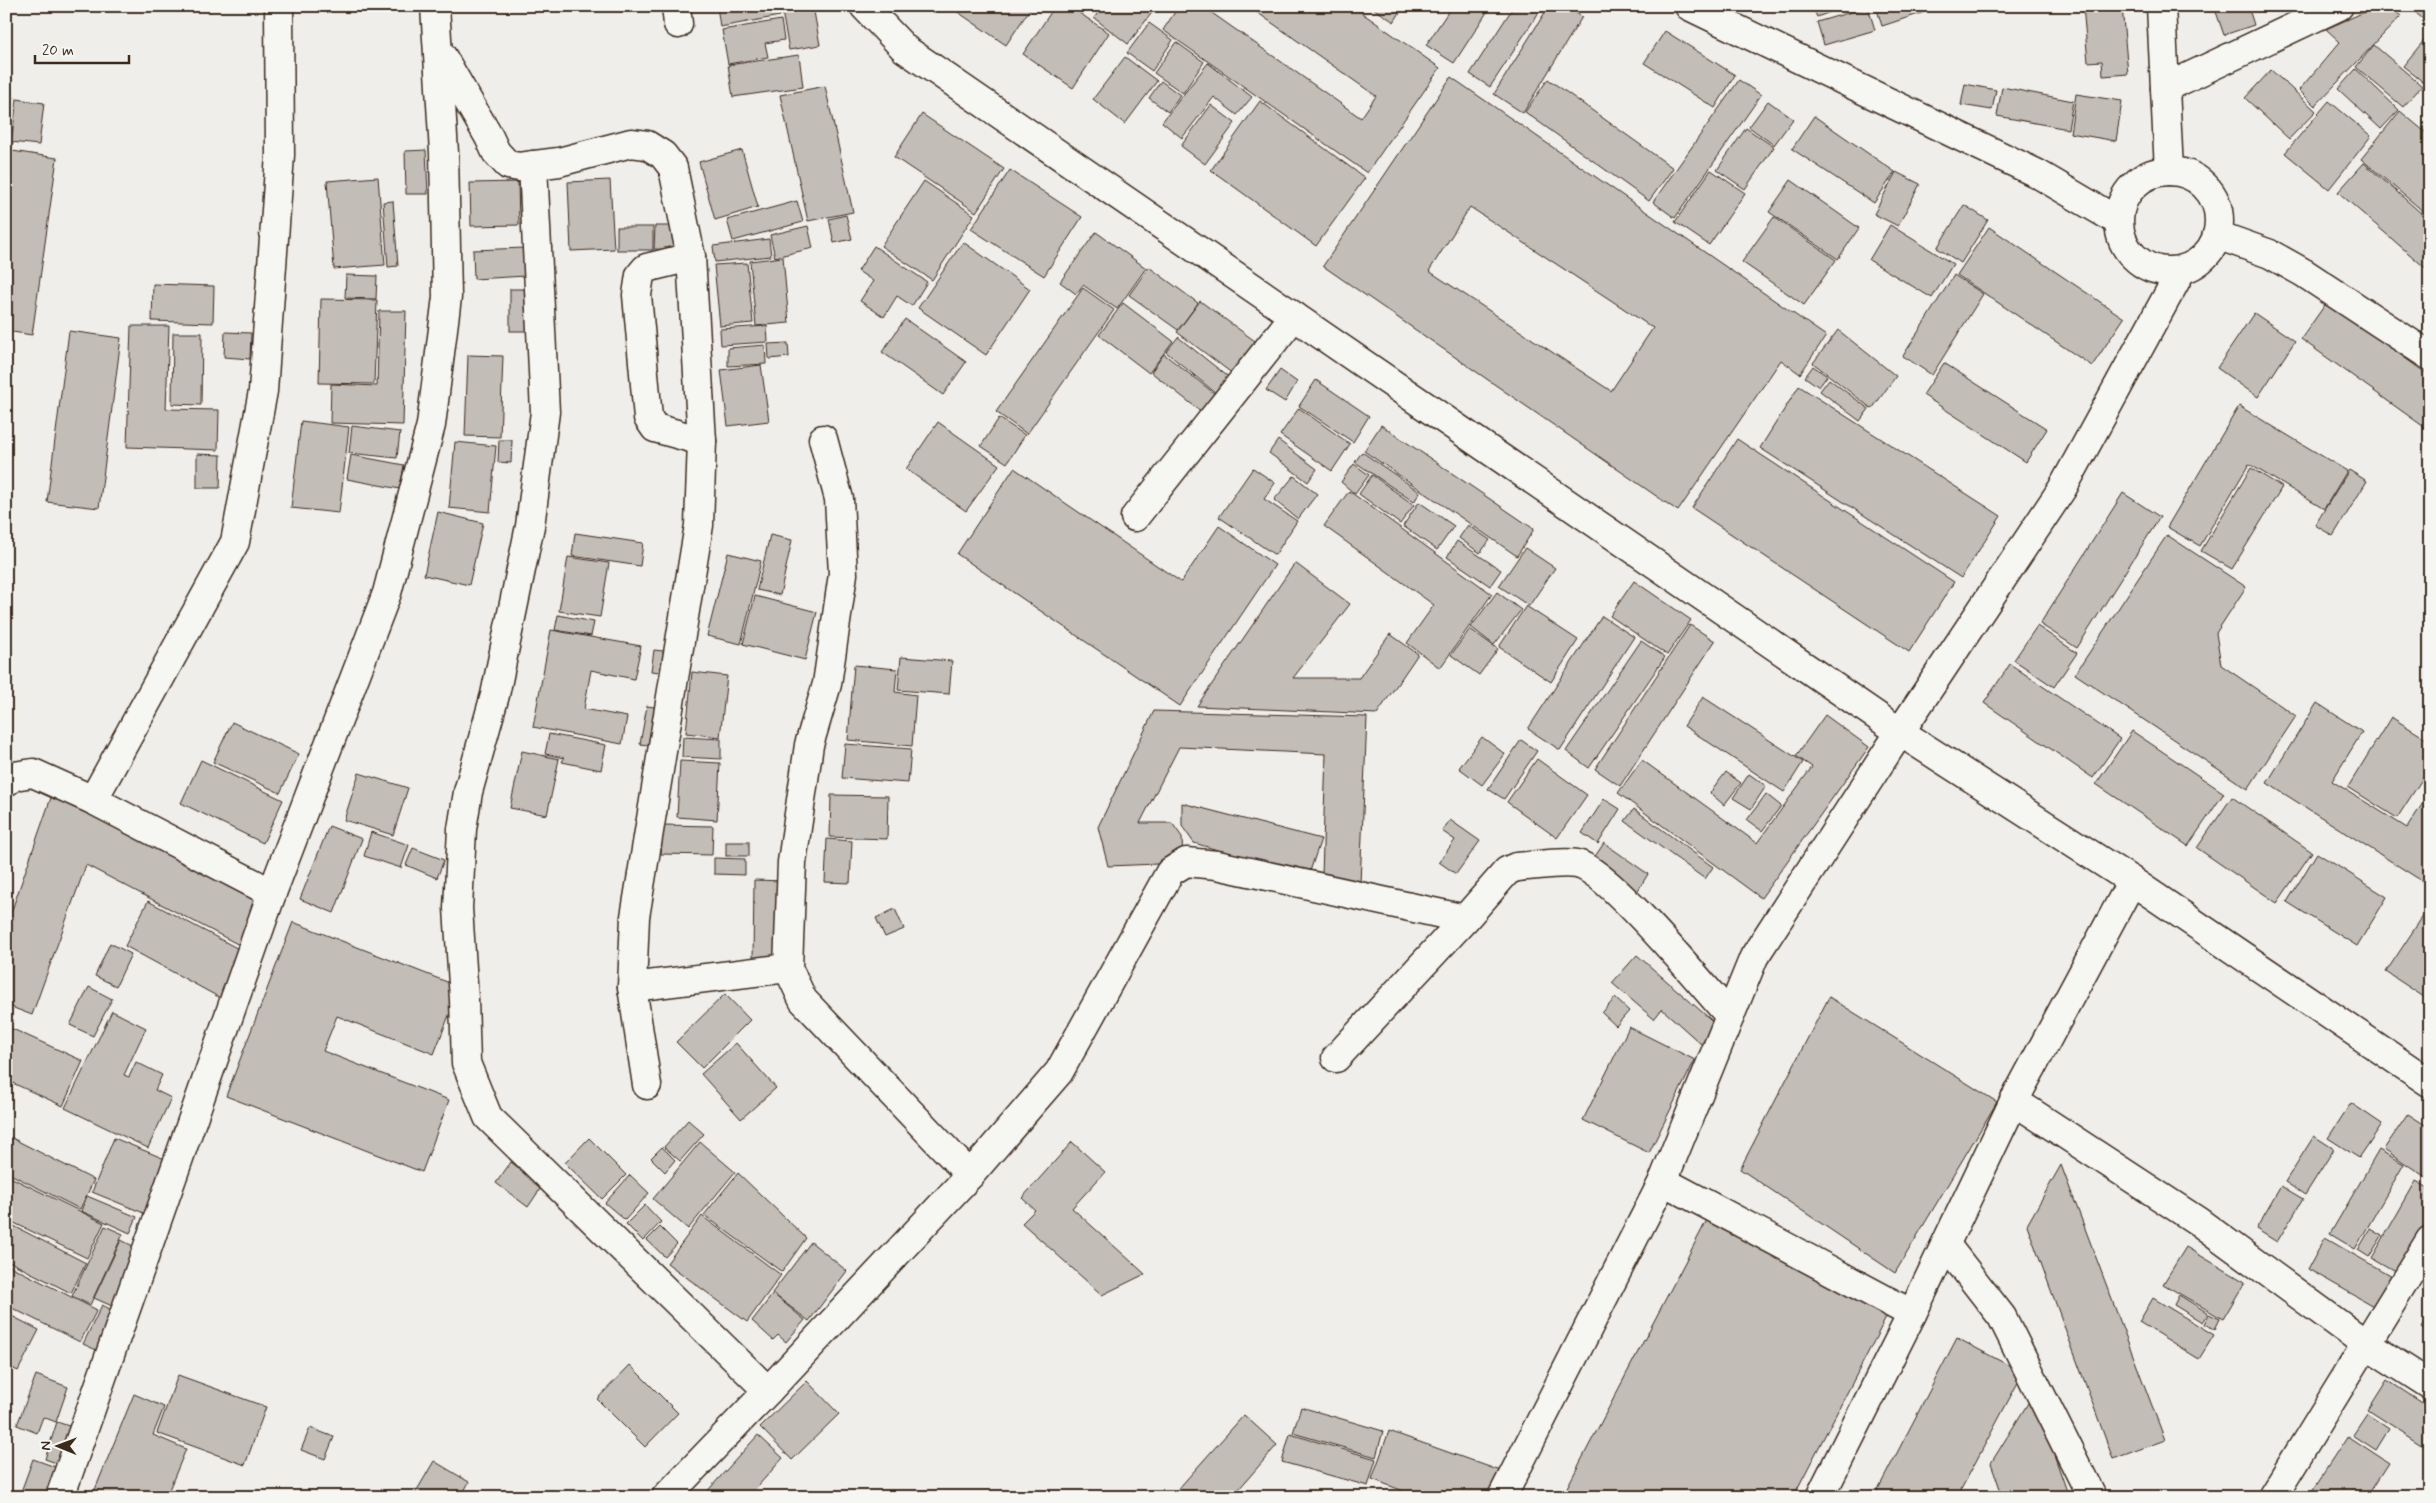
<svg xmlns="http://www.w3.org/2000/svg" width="2436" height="1503" viewBox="0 0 2436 1503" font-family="Mynerve,sans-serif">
<rect width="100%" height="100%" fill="#efeeea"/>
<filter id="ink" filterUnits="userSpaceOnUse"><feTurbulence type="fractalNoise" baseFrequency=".02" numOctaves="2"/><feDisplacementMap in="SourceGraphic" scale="10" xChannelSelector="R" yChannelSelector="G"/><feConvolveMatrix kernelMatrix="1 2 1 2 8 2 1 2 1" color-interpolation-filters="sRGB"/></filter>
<g filter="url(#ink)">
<g fill="#c2bdb7" stroke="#3b2a1e" fill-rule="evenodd">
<polygon points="717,6 779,6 780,16 720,27"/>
<polygon points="781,6 813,6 820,45 789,50"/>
<polygon points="949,6 1032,6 1006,45"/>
<polygon points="1055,6 1069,6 1109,33 1073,88 1023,54"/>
<polygon points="1103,6 1157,6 1128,44 1094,18"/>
<polygon points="1179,6 1202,6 1361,118 1376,96 1248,6 1352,6 1440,68 1367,173 1163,30"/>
<polygon points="1370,6 1404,6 1394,22"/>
<polygon points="1452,6 1491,6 1454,63 1426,45"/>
<polygon points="1514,6 1543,6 1490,87 1470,74"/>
<polygon points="1549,6 1566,6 1582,17 1523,113 1494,94"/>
<polygon points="1812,6 1846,6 1817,17"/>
<polygon points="1876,6 1943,6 1882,26"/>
<polygon points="2083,6 2122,6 2128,74 2103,76 2102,61 2088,62"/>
<polygon points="2214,6 2248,6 2254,25 2224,35"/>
<polygon points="2378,6 2389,6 2401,16 2315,106 2299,90 2340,42 2326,29"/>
<polygon points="2430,6 2430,25 2409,7 2409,6"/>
<polygon points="1868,7 1875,30 1824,45 1817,22"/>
<polygon points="781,20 784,40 765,43 768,57 728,64 722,30"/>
<polygon points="1149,23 1173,40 1152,71 1127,53"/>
<polygon points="1665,31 1735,75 1715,108 1644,63"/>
<polygon points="2430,33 2430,75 2423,82 2403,66"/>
<polygon points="1176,42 1204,62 1183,93 1154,73"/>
<polygon points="2374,45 2422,86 2403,107 2356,67"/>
<polygon points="799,55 803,87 733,97 728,65"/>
<polygon points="1125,57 1157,81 1125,124 1093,99"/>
<polygon points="1208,63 1252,97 1237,115 1214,97 1182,138 1162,122"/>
<polygon points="2356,69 2399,110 2381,129 2338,89"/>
<polygon points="2271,70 2316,111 2289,139 2245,98"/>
<path d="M1451,77L1826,336L1800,374L1781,360L1678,511L1323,266ZM1470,207L1653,328L1611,391L1429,271Z"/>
<polygon points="1548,79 1673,168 1649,201 1525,112"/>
<polygon points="1739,80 1761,95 1675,218 1653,202"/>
<polygon points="1161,81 1180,95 1168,112 1149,98"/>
<polygon points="1965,84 1996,90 1992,110 1961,105"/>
<polygon points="825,86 853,212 808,221 780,95"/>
<polygon points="2002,87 2073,101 2068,129 1997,116"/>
<polygon points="2076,94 2122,101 2116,141 2070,133"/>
<polygon points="6,97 15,97 10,139 6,138"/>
<polygon points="17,99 44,103 39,145 11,142"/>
<polygon points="1260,101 1365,178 1316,246 1211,170"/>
<polygon points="1768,101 1793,119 1774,145 1749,127"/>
<polygon points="2329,101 2371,136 2329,189 2285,153"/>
<polygon points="1211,105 1235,123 1205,164 1181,146"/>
<polygon points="2400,111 2430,136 2430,205 2424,212 2361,159"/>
<polygon points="922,114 1004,169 976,212 894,157"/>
<polygon points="1814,116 1895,172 1874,203 1792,149"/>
<polygon points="1746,128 1774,147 1745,189 1717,170"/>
<polygon points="6,150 57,158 32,335 6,331"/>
<polygon points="426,150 428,194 406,194 405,151"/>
<polygon points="742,150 758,207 715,220 699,162"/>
<polygon points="2364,163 2430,221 2430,272 2338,192"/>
<polygon points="1010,170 1082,217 1044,276 971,229"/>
<polygon points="1711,170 1745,193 1709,245 1675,222"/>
<polygon points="1896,172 1920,184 1898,226 1874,214"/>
<polygon points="378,177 385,265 334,269 327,181"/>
<polygon points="610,180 614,249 571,251 568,182"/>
<polygon points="1791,180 1859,228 1838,259 1769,212"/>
<polygon points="924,181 974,215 932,280 881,246"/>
<polygon points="518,182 519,225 471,226 470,183"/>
<polygon points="393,201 398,266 388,267 383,202"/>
<polygon points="797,201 803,222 733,241 727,220"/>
<polygon points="1964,205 1988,220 1961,263 1937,248"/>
<polygon points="846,215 852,239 834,243 829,219"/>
<polygon points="1774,217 1836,260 1804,305 1742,262"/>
<polygon points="1890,225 1953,264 1932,298 1869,260"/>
<polygon points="655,226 677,226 676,250 654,249"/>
<polygon points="808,226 813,248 775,257 770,235"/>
<rect x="617" y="227" width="36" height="23"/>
<polygon points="1989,227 2124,318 2092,366 1957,275"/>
<polygon points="1096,232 1146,268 1117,309 1083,285 1076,294 1060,282"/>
<polygon points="769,239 771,256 715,262 713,246"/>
<polygon points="963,242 1030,289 986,355 918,308"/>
<polygon points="874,246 927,282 912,306 897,296 884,317 860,301 873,281 858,271"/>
<polygon points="525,248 526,276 474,279 473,250"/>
<polygon points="783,257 789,323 756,326 750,261"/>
<polygon points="747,263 753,323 720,326 714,265"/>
<polygon points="1149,267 1198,303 1178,330 1129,295"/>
<polygon points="346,275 377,276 376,299 345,298"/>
<polygon points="1954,275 1983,294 1932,375 1903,356"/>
<polygon points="153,284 214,286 213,323 152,321"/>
<polygon points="1083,288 1114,310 1027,434 996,412"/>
<rect x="510" y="289" width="24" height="42"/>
<polygon points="321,299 377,300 374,384 319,383"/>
<polygon points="1200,301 1266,349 1241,380 1177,332"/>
<polygon points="2327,302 2430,376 2430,425 2427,429 2301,339"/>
<polygon points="1123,303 1173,341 1149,373 1099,335"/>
<polygon points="379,311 406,311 403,425 330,423 331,384 377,386"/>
<polygon points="2254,313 2295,341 2258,397 2217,368"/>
<polygon points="905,319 966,362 943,395 882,352"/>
<polygon points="131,326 169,326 166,409 219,410 218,450 127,447"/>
<polygon points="767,326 768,342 721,345 720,329"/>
<polygon points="1838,330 1896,376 1872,409 1813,363"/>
<polygon points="69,331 121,338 99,508 47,502"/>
<polygon points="225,332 251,333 250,359 224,357"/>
<polygon points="173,333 202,333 201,405 172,404"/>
<polygon points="1178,337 1236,383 1223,399 1166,352"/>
<polygon points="788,343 789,357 769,359 768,344"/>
<polygon points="765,345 766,364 728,366 728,348"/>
<polygon points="1164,354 1224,401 1208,417 1151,372"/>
<polygon points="468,355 503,356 500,437 465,436"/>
<polygon points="1944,363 2047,429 2026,462 1923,395"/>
<polygon points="761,365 769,421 728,426 721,370"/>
<polygon points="1813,366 1827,376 1819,387 1805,377"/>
<polygon points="1280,370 1297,382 1285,402 1266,390"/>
<polygon points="1829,379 1869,409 1860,421 1820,391"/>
<polygon points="1316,380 1369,416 1353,442 1299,406"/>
<polygon points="1799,386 2001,516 1961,578 1760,448"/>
<polygon points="2239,406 2347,471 2324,509 2249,464 2200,546 2167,527"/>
<polygon points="1299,408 1350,444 1332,471 1280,435"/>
<polygon points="999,418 1025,435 1007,463 981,446"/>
<polygon points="301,421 349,427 339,513 291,508"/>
<polygon points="938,422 999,465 966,511 906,469"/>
<polygon points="1381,425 1534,529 1517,556 1364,451"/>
<polygon points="352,426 400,432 397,458 349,453"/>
<polygon points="1737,439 1954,582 1909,652 1692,508"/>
<polygon points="499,440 512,440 511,463 498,462"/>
<polygon points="1278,440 1317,469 1308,482 1269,453"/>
<polygon points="455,442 496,446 490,512 449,508"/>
<polygon points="1362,452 1420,492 1414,502 1355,462"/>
<polygon points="197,454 221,455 220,488 197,488"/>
<polygon points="351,455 404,465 400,489 347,479"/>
<polygon points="1354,464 1369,475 1355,494 1341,482"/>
<polygon points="1014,468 1181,582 1219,526 1275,565 1180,706 957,554"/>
<polygon points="1253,468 1275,483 1264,499 1297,521 1275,555 1219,517"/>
<polygon points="2251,468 2282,487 2232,569 2201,551"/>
<polygon points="2349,470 2367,481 2333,536 2315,525"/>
<polygon points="1372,475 1414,505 1400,524 1359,494"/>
<polygon points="1294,476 1317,494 1298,519 1274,500"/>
<polygon points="1349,491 1492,594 1440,668 1407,643 1434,605 1324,526"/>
<polygon points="2123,493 2160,517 2077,648 2040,624"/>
<polygon points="1419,502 1454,526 1437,550 1403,526"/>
<polygon points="438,512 483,523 469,585 424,575"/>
<polygon points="1468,525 1490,540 1480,553 1459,538"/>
<polygon points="575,533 643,543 640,566 572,556"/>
<polygon points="770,535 792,540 780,595 757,590"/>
<polygon points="2167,535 2246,587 2216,633 2221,665 2296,716 2248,789 2075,674"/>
<polygon points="1457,541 1501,570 1490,586 1447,557"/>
<polygon points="1525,548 1555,568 1529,606 1499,586"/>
<polygon points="728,553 761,561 741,644 707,636"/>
<polygon points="568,557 609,563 600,617 559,611"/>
<polygon points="1295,563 1350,604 1293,678 1359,678 1390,634 1418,654 1377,714 1197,706"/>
<polygon points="1634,581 1691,620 1667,655 1610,616"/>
<polygon points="1497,592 1521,610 1494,645 1471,627"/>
<polygon points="755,596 817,612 805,660 743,644"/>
<polygon points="1526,606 1578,640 1551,682 1499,647"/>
<polygon points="558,615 594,622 591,636 555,630"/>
<polygon points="1602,616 1634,637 1560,750 1528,729"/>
<polygon points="1690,625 1715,641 1620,786 1595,769"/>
<polygon points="2037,626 2077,653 2054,687 2014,660"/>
<polygon points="1470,629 1498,649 1479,675 1451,655"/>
<polygon points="551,630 641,646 634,679 591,670 584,709 627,717 622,744 533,727"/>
<polygon points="1641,641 1665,657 1589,768 1566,751"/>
<polygon points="654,650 672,652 669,673 651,671"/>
<polygon points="901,657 952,661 949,694 898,690"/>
<polygon points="2010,664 2120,739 2093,778 1984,703"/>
<polygon points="854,665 897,669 895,692 916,695 912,746 848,740"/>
<polygon points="692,672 727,676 720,737 686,733"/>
<polygon points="1703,697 1803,762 1784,792 1684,726"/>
<polygon points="2317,703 2362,732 2332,781 2407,828 2430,792 2430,886 2267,783"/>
<polygon points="647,706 662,708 656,746 640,744"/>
<polygon points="1154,711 1367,717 1360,884 1322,875 1326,754 1179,747 1140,823 1172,823 1182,837 1183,863 1108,866 1098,827"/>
<polygon points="1825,715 1869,747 1761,898 1618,793 1642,760 1757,843 1812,767 1796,756"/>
<polygon points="2391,717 2430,741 2430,767 2397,818 2348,787"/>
<polygon points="232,722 299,754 280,793 213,762"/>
<polygon points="2132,731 2224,793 2188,846 2096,784"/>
<polygon points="549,734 606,745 601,770 562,762 564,758 545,754"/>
<polygon points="683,737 721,739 721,759 682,757"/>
<polygon points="1482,737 1505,754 1482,785 1459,768"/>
<polygon points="1521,740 1537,751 1504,799 1488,789"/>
<polygon points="845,744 911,749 908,783 842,778"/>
<polygon points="522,751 559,759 547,815 510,808"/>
<polygon points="1537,759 1587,795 1557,838 1507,802"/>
<polygon points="201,760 283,800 263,843 181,803"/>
<polygon points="680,761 720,763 717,820 677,817"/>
<polygon points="1726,772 1741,783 1724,805 1710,793"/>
<polygon points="359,773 408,788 393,835 344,820"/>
<polygon points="1749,774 1766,786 1751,809 1733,798"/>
<polygon points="53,792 266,901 247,949 86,865 32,1015 6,1005 6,927"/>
<polygon points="1766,794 1781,806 1762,831 1747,820"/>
<polygon points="831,795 888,796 887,839 830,837"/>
<polygon points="2232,797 2312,852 2277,903 2197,848"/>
<polygon points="1604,799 1620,809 1598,844 1582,833"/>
<polygon points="1182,803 1321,839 1308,877 1194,843 1182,826"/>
<polygon points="1634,809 1713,867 1705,879 1625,821"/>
<polygon points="1450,820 1480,841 1456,874 1439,862 1455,840 1442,831"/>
<polygon points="663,825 713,826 712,855 661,854"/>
<polygon points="329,826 362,839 334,913 300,899"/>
<polygon points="371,832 409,845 401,868 364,856"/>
<polygon points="827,839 852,841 850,883 825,882"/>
<rect x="726" y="842" width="23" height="14"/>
<polygon points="1604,843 1648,874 1637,892 1592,861"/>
<polygon points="413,848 444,860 437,878 406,865"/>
<polygon points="2317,853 2387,897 2357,946 2287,902"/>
<polygon points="714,858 745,859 745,875 714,874"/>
<polygon points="754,880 785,881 784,961 753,960"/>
<polygon points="148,901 248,954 224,1000 125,946"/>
<polygon points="895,909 904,929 885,937 876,918"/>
<polygon points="2425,913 2430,917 2430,1001 2386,972"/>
<polygon points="293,922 460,987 434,1054 337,1016 323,1051 449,1100 422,1172 226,1096"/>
<polygon points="110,943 131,954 116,986 95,976"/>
<polygon points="1637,955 1717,1025 1701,1044 1662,1009 1654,1019 1612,983"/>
<polygon points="89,987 112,999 93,1036 70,1025"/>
<polygon points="725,994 750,1020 702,1068 676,1042"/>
<polygon points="1829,997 1997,1102 1895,1273 1740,1169"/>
<polygon points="1615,998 1629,1011 1616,1026 1602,1013"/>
<polygon points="112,1011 146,1028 124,1075 129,1077 136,1062 162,1075 155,1090 171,1098 148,1148 65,1108"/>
<polygon points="6,1026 83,1061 63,1106 6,1080"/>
<polygon points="1629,1027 1695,1060 1649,1153 1583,1120"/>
<polygon points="736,1043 776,1088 741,1119 701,1074"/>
<polygon points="2351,1103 2382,1124 2359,1158 2328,1138"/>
<polygon points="2408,1114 2430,1128 2430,1180 2384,1149"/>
<polygon points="688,1120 704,1134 680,1161 664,1147"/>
<polygon points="6,1135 94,1180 80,1209 6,1172"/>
<polygon points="2314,1136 2334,1149 2305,1195 2285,1182"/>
<polygon points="114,1138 172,1162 151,1216 92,1192"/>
<polygon points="589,1138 626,1175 602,1199 565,1163"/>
<polygon points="700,1142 735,1172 688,1229 653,1199"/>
<polygon points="1072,1142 1105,1172 1072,1208 1145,1274 1102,1295 1022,1223 1035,1210 1022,1198"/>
<polygon points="662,1147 675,1160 665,1172 651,1158"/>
<polygon points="2379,1150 2404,1164 2355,1249 2330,1234"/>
<polygon points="511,1162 542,1186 528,1207 496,1183"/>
<polygon points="2061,1165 2165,1440 2113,1459 2027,1225"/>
<polygon points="738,1173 806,1238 782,1272 704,1215"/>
<polygon points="6,1175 104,1223 87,1258 6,1219"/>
<polygon points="630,1175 649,1193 625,1220 605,1203"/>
<polygon points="2416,1181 2430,1189 2430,1223 2400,1274 2372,1258"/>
<polygon points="2281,1186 2303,1199 2277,1242 2256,1229"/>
<polygon points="87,1196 137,1217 130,1233 81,1211"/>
<polygon points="645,1205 661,1222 643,1241 626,1224"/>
<polygon points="702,1216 781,1275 747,1322 667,1263"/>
<polygon points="1708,1218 1888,1314 1793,1497 1562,1497"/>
<polygon points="6,1222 86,1263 71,1293 6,1260"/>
<polygon points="105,1226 123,1234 90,1305 72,1296"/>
<polygon points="660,1227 677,1244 665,1257 647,1240"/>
<polygon points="2370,1229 2382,1236 2369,1257 2358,1250"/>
<polygon points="2325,1238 2393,1277 2375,1307 2308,1269"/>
<polygon points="121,1240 139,1249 112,1306 94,1298"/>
<polygon points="811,1242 847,1271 809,1321 772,1293"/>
<polygon points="2186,1247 2245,1282 2223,1319 2163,1284"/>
<polygon points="6,1264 97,1310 80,1342 6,1305"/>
<polygon points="773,1294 805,1320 786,1342 778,1335 773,1340 752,1321"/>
<polygon points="2179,1295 2208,1313 2202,1322 2174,1305"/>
<polygon points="2153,1298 2214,1335 2199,1359 2139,1322"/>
<polygon points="102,1305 120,1314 101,1352 83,1344"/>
<polygon points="6,1313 39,1330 18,1371 6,1365"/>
<polygon points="2209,1314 2220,1319 2215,1329 2204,1324"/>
<polygon points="2430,1314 2430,1334 2421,1328"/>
<polygon points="1957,1338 2023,1373 1957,1497 1874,1497"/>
<polygon points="630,1365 678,1413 645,1447 597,1399"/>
<polygon points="36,1375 68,1387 56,1422 43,1417 37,1433 17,1425"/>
<polygon points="178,1375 266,1407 245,1465 157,1433"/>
<polygon points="2387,1380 2430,1408 2430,1450 2368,1410"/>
<polygon points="807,1381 839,1414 792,1460 760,1427"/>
<polygon points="134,1394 164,1407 153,1435 186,1449 166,1497 92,1497"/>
<polygon points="2033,1395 2069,1497 2003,1497 1991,1463"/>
<polygon points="1301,1407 1383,1431 1376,1457 1293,1433"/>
<polygon points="2367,1414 2389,1429 2376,1450 2353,1435"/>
<polygon points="1244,1415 1277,1445 1232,1497 1171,1497"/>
<polygon points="57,1422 78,1429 65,1466 45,1459"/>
<polygon points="310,1428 334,1437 325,1459 301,1450"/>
<polygon points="1389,1431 1509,1474 1497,1497 1419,1497 1372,1479"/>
<polygon points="1290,1434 1376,1459 1368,1486 1282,1462"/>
<polygon points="758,1435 783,1458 748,1497 702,1497"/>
<polygon points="2348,1436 2389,1463 2367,1497 2308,1497"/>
<polygon points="33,1459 61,1469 51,1497 19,1497"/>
<polygon points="434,1461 469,1482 461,1497 413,1497"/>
<polygon points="550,1490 560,1497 545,1497"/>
</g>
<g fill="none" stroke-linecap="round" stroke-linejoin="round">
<g stroke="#3b2a1e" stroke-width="31">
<g id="minor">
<polyline points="676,6 678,24"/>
<polyline points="864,6 905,49 1900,732 2132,881 2430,1083"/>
<polyline points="442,56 489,137 496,152 508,165 519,167 559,162 631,143 647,145 663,155 673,168 691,257 702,441 699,525 635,917 632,987 647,1085"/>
<polyline points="2165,88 2339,6"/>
<polyline points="533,165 545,412 530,526 495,695 468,792 462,829 458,908 464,999 466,1063 488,1117 768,1391"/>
<polyline points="691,257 646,268 640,275 637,295 648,418 655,428 702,441"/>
<polyline points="823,439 839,499 843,574 827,684 809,745 792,862 788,968 803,1000 970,1175"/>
<polyline points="1135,517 1294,316"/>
<polyline points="6,782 14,776 33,773 93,800 272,893"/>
<polyline points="93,800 235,542 263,391 280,155 279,6"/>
<polyline points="632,987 788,968"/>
<path d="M1336,1058L1465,919L1507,871L1516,867C1534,866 1561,861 1577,864C1608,870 1704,987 1730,1016"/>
<polyline points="2014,1101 2199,1222 2366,1344 2430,1385"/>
<polyline points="1663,1181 1912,1314"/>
<polyline points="1946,1245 2002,1317 2092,1497"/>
<polyline points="60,1497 272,893 387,593 431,425 447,297 444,153 435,6"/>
<polyline points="666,1497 768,1391 970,1175 1059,1072 1170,872 1186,862 1217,865 1465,919"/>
<polyline points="1502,1497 1663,1181 1754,957 1900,732 2062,489 2181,271"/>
<polyline points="1820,1497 1912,1314 2014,1101 2132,881"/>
<polyline points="2272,1497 2430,1240"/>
</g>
</g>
<g stroke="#3b2a1e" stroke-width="31">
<g id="major">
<polyline points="1689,6 2038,174 2118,221"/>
<polyline points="2161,6 2169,171"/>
<circle cx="2169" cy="221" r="50"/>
<polyline points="2217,235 2270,254 2304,273 2430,356"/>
</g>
</g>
<use href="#minor" stroke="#f6f6f2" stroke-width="28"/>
<use href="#major" stroke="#f6f6f2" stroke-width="28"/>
</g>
</g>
<rect width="2436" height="1503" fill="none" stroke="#f6f6f2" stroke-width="25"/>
<rect x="12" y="12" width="2411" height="1478" fill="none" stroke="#3b2a1e" stroke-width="2" filter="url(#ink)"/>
<g transform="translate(58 1446) rotate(271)" stroke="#f6f6f2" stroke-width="4" paint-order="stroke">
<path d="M0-4L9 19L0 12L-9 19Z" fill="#3b2a1e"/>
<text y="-8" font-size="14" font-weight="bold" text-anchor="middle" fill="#3b2a1e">N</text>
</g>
<path d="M35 55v8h94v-8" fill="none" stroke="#3b2a1e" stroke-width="2.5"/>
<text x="42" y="55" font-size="15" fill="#3b2a1e" stroke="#f6f6f2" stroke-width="4" paint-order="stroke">20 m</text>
</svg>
